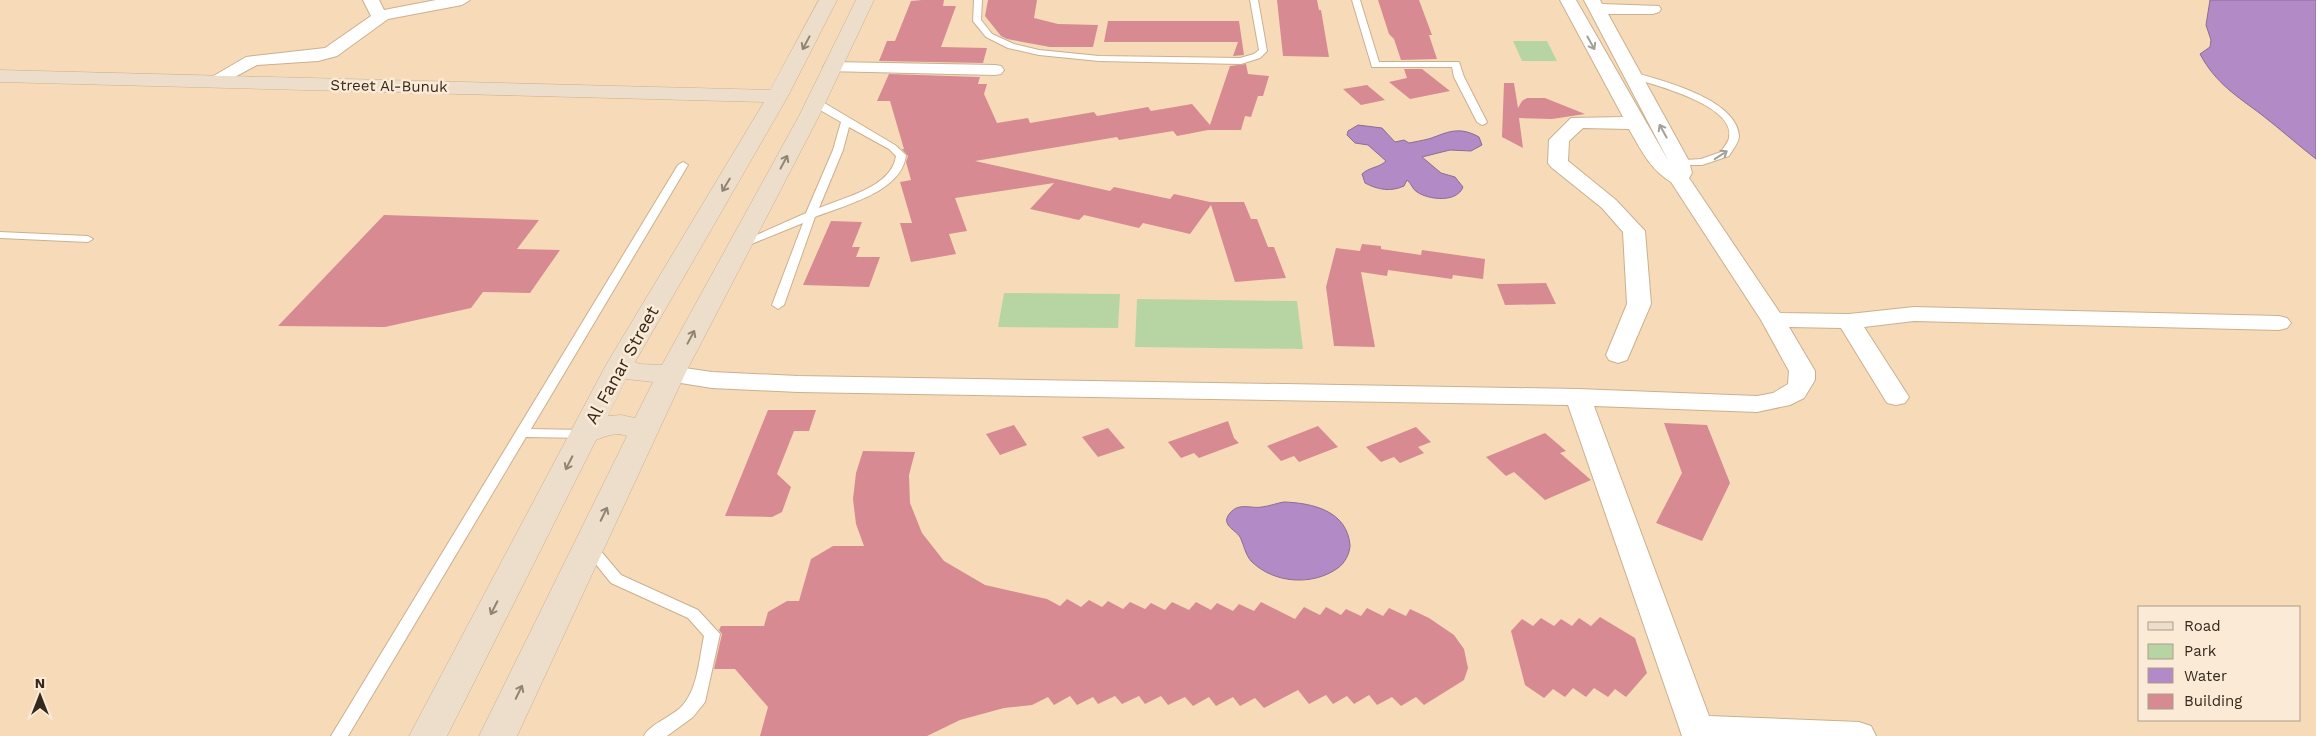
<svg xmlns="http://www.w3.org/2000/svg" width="2316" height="736" viewBox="0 0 2316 736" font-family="'Work Sans',sans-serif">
<rect width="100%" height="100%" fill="#f7dbb9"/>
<g fill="#b7d5a3">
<polygon points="1513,41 1547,41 1557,61 1522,61"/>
<polygon points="1004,293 1120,294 1118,328 998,327"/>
<polygon points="1137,299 1297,301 1303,349 1135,347"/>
</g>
<g fill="#b18ac6" stroke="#8b6d93">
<path d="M2210,0H2316V159C2298,145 2280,129 2262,115C2237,96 2216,84 2200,54L2210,47L2211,40L2206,25Z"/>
<path d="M1358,125L1382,128L1395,142L1404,140L1409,143C1418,141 1428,140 1437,136C1452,130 1463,128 1479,137L1482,145L1471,151L1450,150L1422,157L1441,173L1455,177L1463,187C1457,203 1429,200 1417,192C1412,189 1412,184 1407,180L1404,186C1391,192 1378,190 1365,183L1362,174C1369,167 1379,168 1386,161L1368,145L1355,143L1347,135L1348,131Z"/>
<path d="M1284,502C1313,503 1347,511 1350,545C1350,553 1345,563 1338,568C1313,586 1274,584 1251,561C1245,554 1244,545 1240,537C1235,529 1220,525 1230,513C1239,502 1251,509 1262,507C1270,506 1277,503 1284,502Z"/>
</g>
<g fill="#d78a91">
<polygon points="922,0 944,0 943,6 956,6 941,47 987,48 983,63 879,61 887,41 895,41 911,1"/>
<polygon points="988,0 1037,0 1034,18 1058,24 1098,25 1093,47 1050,47 1007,39 1001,36 985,16"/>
<polygon points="1277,0 1317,0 1319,10 1321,10 1329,57 1283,56"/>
<polygon points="1378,0 1419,0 1432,35 1429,35 1437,59 1401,60 1394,39 1389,34"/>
<polygon points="1108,21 1239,21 1244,55 1233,56 1238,42 1104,42"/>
<polygon points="1246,64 1248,74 1269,76 1263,96 1258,96 1251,117 1245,116 1241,130 1208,130 1177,136 1173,131 1119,140 1117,137 975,161 1110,191 1114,187 1170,199 1174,194 1210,202 1244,202 1251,219 1257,219 1268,247 1274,247 1286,278 1235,282 1211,205 1190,234 1143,223 1139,228 1084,215 1079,220 1030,209 1054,183 955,198 967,231 949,234 956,254 911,262 900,223 912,223 900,182 911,180 906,162 908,156 902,149 904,149 890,101 877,101 889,74 980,77 978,84 987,84 984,94 997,123 1028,118 1030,123 1094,112 1097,116 1148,107 1151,111 1192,104 1210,125 1230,66"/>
<polygon points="1404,69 1422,69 1450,91 1410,99 1389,82 1407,78"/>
<polygon points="1504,83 1514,83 1518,108 1522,101 1527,98 1545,98 1585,114 1552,119 1519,118 1523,148 1502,137"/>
<polygon points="1367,85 1385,100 1361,105 1343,89"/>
<polygon points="384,215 539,220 517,249 560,250 530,293 483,292 471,308 385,327 278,326"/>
<polygon points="831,221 862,222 852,247 860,247 856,257 880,257 869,287 803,285"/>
<polygon points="1362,244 1381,246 1381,249 1421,255 1422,250 1485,259 1483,279 1453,275 1452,279 1388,270 1387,276 1361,272 1375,347 1334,346 1326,287 1336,248 1360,251"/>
<polygon points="1546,283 1556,304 1505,305 1497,284"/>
<polygon points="768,410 816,410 809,431 794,431 777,474 791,487 782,512 772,517 725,516"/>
<polygon points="1228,421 1234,438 1239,443 1199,458 1194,453 1181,458 1168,442"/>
<polygon points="1664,423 1707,425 1730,483 1702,541 1656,523 1682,473"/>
<polygon points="1014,425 1027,445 1000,455 986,434"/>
<polygon points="1318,426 1338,447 1299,462 1294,456 1281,461 1267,446"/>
<polygon points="1416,427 1431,442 1418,447 1424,453 1400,463 1394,457 1381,462 1366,447"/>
<polygon points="1108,428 1125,448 1098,457 1082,437"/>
<polygon points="1545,433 1566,451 1560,453 1591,480 1545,500 1514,472 1506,476 1486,457"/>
<polygon points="863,451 915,452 909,475 910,503 922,533 944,561 985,585 1047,599 1060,606 1067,599 1081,607 1089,600 1102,607 1108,601 1123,609 1130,602 1145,609 1151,603 1165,610 1172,602 1189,610 1196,602 1211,610 1217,603 1233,611 1239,604 1254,611 1261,602 1295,619 1304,607 1320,615 1326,607 1341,615 1346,609 1361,616 1367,608 1383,616 1389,608 1406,616 1410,609 1429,618 1454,635 1464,649 1468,668 1464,680 1424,705 1416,697 1401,706 1392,697 1377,705 1369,695 1354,704 1347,696 1333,704 1326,695 1309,704 1298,690 1264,708 1255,698 1240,706 1233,697 1216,706 1209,697 1193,706 1185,697 1168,705 1161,696 1145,704 1139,696 1122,704 1115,696 1098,704 1093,697 1077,705 1070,696 1054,705 1048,697 1032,705 1004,708 960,720 927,736 760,736 768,707 735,669 714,669 722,634 719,630 721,626 764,626 768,612 787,601 799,601 811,559 833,546 864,546 856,524 853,499 856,473"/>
<polygon points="1600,617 1635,638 1647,673 1626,697 1615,689 1608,697 1594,688 1586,697 1573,688 1565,697 1553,689 1544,698 1525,685 1511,631 1522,619 1533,626 1541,618 1554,626 1561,619 1572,626 1579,618 1591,626"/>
</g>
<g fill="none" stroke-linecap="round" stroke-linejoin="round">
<g stroke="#cab08f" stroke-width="2">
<g id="lane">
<polygon points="974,0 982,0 981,20 992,34 1014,44 1039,50 1099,56 1240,58 1254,54 1259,50 1250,0 1258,0 1267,51 1260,58 1241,64 1099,61 1039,55 1008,48 986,37 973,21"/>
<polygon points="1352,0 1360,0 1379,62 1459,62 1464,77 1487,122 1485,124 1482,125 1477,122 1454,77 1452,67 1372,67"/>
<path d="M1632,72C1661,80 1737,99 1739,136C1739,142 1732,151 1729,156L1702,165H1670V161L1701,159L1721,152C1723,148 1728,143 1729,138C1737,105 1651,84 1629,77V73Z"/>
<path d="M816,98L895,145L906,155C902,192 845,205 815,217L784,305L778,309L772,305L803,223L744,247H736L734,245L806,213L833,150L841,122L820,110L811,101ZM849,127L889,149L896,156C892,187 845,197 819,208L843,150Z"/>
<polygon points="683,162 688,165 531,429 584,430 591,434 584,438 526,437 348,736 331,736 678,165"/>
<polygon points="0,232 88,236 93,239 88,242 0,238"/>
<path d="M589,542L594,543L621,575L698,610L720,634L705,702L693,717L667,736H644C648,726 670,717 680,708C698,691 699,659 704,636L688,618L611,583L582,547L584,543Z"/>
</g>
</g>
<g stroke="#cab08f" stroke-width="2">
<g id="street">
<polygon points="363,0 379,0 384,10 436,0 470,0 462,5 388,19 337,56 318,61 257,65 216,87 210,86 207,82 210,78 246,57 325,48 371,16"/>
<path d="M1560,0H1576L1669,162L1584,0H1600L1602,4L1659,6L1661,9L1659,12L1653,14H1608L1689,161L1692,173L1689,178L1780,313L1849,314L1914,307L2279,316L2287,318L2291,323L2287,328L2279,330L1914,321L1864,327L1909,397L1905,403L1896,405L1887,403L1841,328L1789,327L1815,371V380L1804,398L1790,405L1757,412L1594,406L1709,716L1859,722L1871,726L1876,736H1682L1568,405L798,392L712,388L662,380L658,374L662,368L671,366L712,372L798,376L1578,389L1757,396L1773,393L1788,384L1789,371L1761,320L1671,182C1650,169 1641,150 1629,129L1583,128L1569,141L1568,161L1616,200L1645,231L1651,304L1627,360L1618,363L1609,360L1606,355L1627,304L1623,232L1602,208L1551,167L1548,163L1549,140L1571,118L1623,117Z"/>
<polygon points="832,62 995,65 1001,66 1004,70 1001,74 995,75 826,71 823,67 826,63"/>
</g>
</g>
<g stroke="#cab08f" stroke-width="1">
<path id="secondary" d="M819,0H837L788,96L635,362L640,364L662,365L799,116L856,0H874L819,116L685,374L517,736H479L627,436C616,432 606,436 596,440L447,736H409L606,365L764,102L0,82V70L770,90ZM626,379L653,382L635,418L621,415L608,416Z"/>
</g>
<use href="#lane" fill="#fff" fill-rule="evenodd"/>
<use href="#street" fill="#fff" fill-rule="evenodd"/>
<use href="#secondary" fill="#ecdeca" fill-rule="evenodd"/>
</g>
<defs><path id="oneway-shaft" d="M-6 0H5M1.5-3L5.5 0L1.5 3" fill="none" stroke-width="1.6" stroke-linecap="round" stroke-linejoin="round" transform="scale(1.25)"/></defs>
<g stroke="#908473">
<use href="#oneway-shaft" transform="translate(806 43) rotate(118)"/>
<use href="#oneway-shaft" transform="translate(784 162) rotate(-62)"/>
<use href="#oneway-shaft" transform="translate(726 185) rotate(121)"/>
<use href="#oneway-shaft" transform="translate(691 337) rotate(-62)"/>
<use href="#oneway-shaft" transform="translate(569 463) rotate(117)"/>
<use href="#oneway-shaft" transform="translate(604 514) rotate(-64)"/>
<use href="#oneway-shaft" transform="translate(494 608) rotate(117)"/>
<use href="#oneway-shaft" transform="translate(519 692) rotate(-64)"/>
</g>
<g stroke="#a39f99">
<use href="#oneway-shaft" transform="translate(1591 43) rotate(61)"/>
<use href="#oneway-shaft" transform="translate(1663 131) rotate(-119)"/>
<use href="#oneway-shaft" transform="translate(1721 155) rotate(-33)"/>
</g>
<g text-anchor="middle" stroke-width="5" stroke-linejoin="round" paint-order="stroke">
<g font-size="15" fill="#33291c" stroke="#fbead6">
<text transform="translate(389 86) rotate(1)" y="5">Street Al-Bunuk</text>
</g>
<g font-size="18" fill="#33291c" stroke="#fbead6">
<text transform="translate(622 365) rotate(-61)" y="6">Al Fanar Street</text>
</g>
</g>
<rect x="2138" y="606" width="162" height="115" fill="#fbead6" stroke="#ab9d8c"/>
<rect x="2148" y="622" width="25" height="8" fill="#ecdeca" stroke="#ab9d8c"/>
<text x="2184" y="631" font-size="15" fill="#33291c">Road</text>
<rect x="2148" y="644" width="25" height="15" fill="#b7d5a3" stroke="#ab9d8c"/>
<text x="2184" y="656" font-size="15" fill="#33291c">Park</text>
<rect x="2148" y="668" width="25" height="15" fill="#b18ac6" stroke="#ab9d8c"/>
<text x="2184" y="681" font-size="15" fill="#33291c">Water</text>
<rect x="2148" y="694" width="25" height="15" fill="#d78a91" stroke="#ab9d8c"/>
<text x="2184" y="706" font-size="15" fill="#33291c">Building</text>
<g transform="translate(40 696)" stroke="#fbead6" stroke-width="4" paint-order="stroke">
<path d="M0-4L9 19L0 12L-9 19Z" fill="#33291c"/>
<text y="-8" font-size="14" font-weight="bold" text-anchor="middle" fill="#33291c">N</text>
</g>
</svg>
